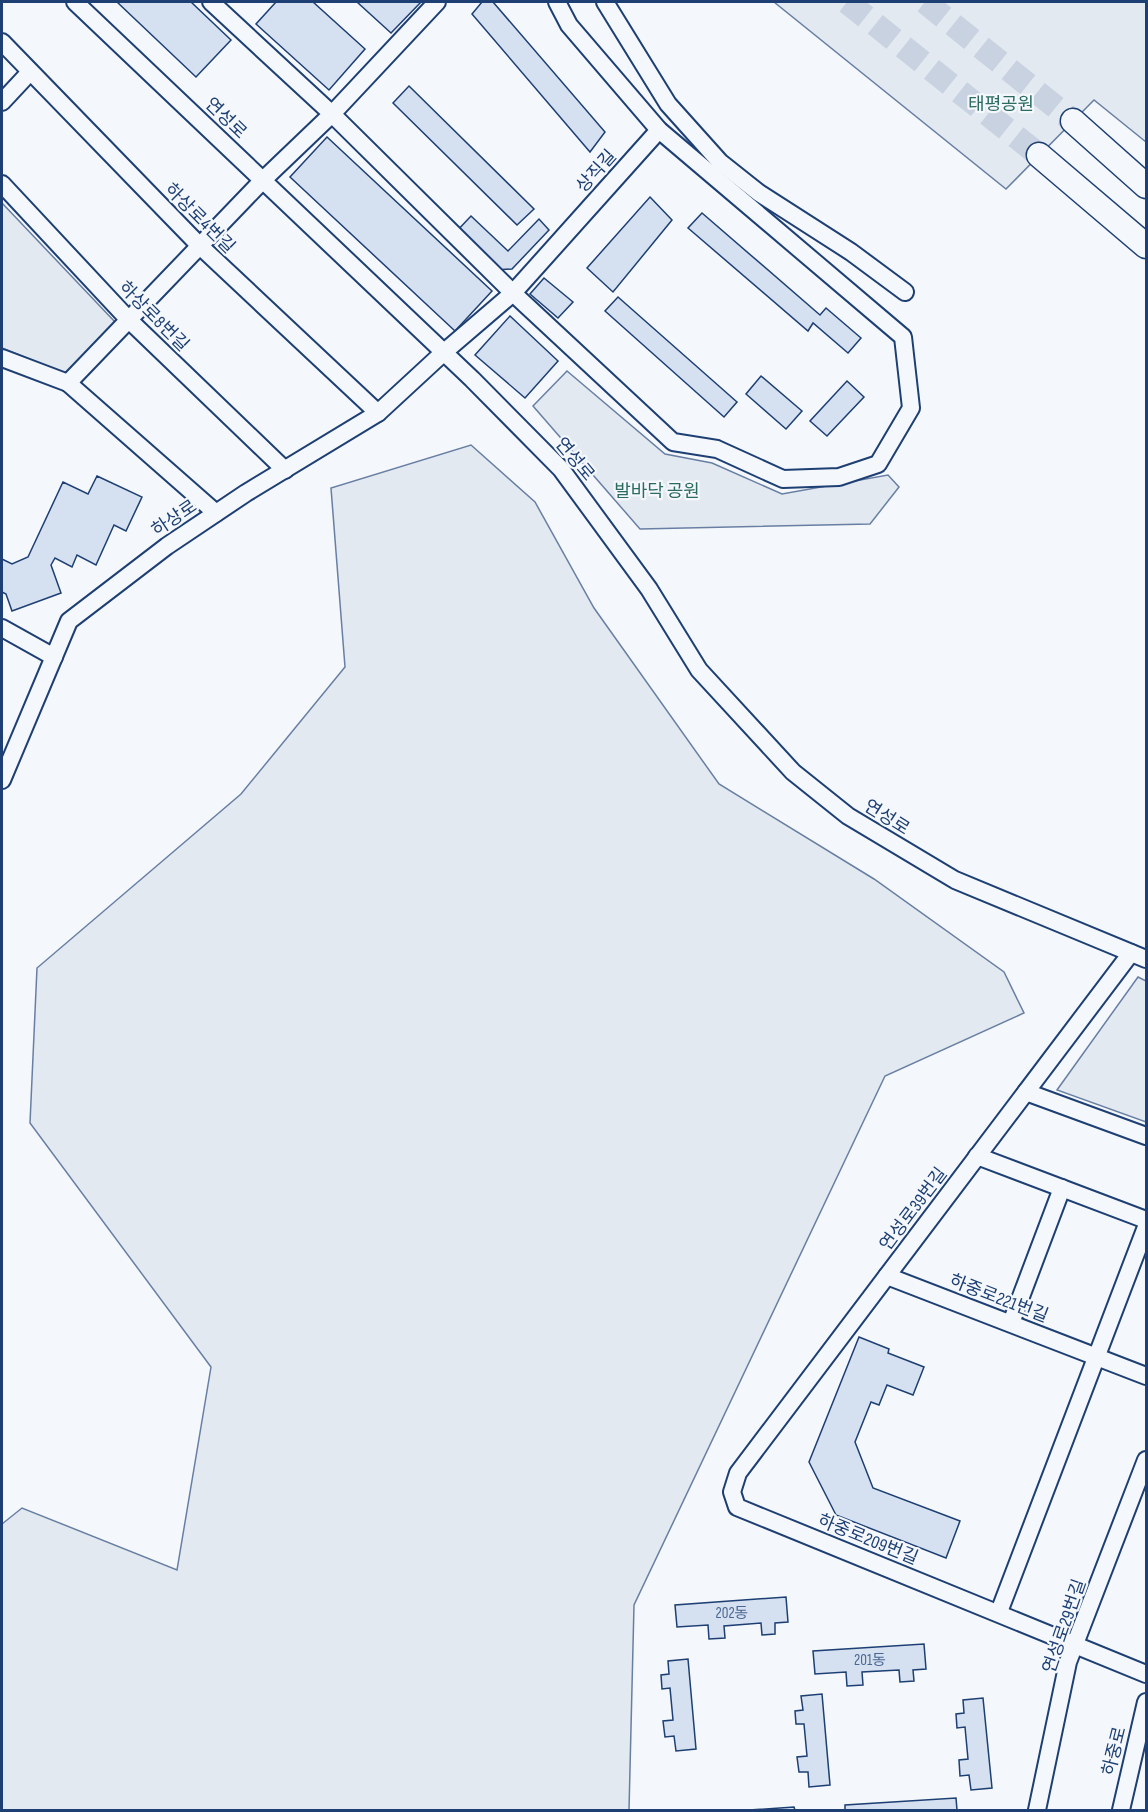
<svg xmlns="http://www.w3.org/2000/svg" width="1148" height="1812" viewBox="0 0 1148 1812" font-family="'Sofia Sans Condensed','Noto Sans KR',sans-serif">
<rect width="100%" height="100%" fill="#f4f7fb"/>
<g fill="#e3e9f0" stroke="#687fa3" stroke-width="1.5">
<polygon points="774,2 1146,2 1146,142 1094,100 1006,189"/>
<polygon points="2,203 115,322 67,374 2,348"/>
<polygon points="567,371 665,454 712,463 782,494 888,475 899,487 870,524 640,529 533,406"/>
<polygon points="471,445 535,502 594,608 719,784 874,879 1004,972 1024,1013 885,1076 634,1605 629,1810 2,1810 2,1524 22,1508 177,1570 211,1367 30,1123 37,968 241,794 345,667 331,488"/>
<polygon points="1138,977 1146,981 1146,1122 1057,1090"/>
</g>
<g fill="#d5e0f0" stroke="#1d3f73" stroke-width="1.5">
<polygon points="117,2 191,2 231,40 196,77"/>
<polygon points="276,2 313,2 365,49 329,90 256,24"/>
<polygon points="357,2 421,2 391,33"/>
<polygon points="482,2 493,2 605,132 590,152 472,14"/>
<polygon points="409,86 534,209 517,225 393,103"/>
<polygon points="327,137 492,291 455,331 290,177"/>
<polygon points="650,197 672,220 613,292 587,268"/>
<polygon points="702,213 820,315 826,308 861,338 848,353 813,323 808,331 688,228"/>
<polygon points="471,216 508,251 539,219 549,230 512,269 495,270 455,233"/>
<polygon points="544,278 573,302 558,318 530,294"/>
<polygon points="618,297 737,402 724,417 605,311"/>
<polygon points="510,316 558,361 525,398 475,355"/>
<polygon points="761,376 802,411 786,429 746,394"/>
<polygon points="847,381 864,397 827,436 810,421"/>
<polygon points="97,476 142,497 126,531 114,525 96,565 77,555 72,567 55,558 51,565 61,593 12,611 6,594 2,592 2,559 12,564 28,557 63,482 88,494"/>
<polygon points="859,1337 889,1349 888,1353 924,1367 913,1395 887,1385 879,1405 871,1402 855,1442 873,1488 960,1521 946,1558 836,1515 809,1462"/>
<polygon points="786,1597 788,1622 775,1623 775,1634 762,1635 761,1623 724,1626 725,1638 709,1639 708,1625 677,1627 675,1605"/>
<polygon points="924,1644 926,1669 913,1670 914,1681 900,1682 899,1670 862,1672 863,1685 847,1686 846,1672 815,1674 813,1651"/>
<polygon points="688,1659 696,1749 676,1751 674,1736 665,1737 663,1721 673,1720 670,1688 662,1689 661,1675 669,1674 668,1661"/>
<polygon points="822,1694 830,1785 809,1787 808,1772 799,1772 797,1757 807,1756 804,1724 796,1724 795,1711 803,1710 801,1696"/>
<polygon points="983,1698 992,1788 971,1790 969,1775 960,1776 959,1760 968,1759 965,1727 957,1728 956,1714 964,1713 963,1700"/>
<polygon points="956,1798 957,1810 845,1810 845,1805"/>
<polygon points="794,1807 795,1810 749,1810"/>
</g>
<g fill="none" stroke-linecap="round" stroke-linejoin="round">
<g stroke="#c9d2e0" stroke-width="24" stroke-dasharray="24 12" stroke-linecap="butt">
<polyline points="847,2 1039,155"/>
<polyline points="925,2 1073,121"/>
</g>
<g stroke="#1d3f73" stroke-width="20">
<g id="minor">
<polyline points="75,2 472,379 561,469 649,589 699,670 793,772 848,816 955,880 1146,959"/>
<polyline points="211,2 332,114 263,180 68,383 216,513"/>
<polyline points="437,2 332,114 513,293 673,442 717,449 783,479 839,477 878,464 911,408 903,337 659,130 569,25 557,2"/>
<polyline points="605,2 668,104 720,162 759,193 851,252 905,292"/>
<polyline points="2,42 200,246 378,413"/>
<polyline points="2,102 30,72"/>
<polyline points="2,184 129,320 285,470"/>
<polyline points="2,358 68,383"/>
<polyline points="2,628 54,657"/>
<polyline points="2,780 69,621 167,546 246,493 378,413 443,353 513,293 659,130"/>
<polyline points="1131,953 738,1473 732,1492 737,1507 1146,1674"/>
<polyline points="1026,1092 1146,1136"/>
<polyline points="977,1156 1146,1220"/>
<polyline points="887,1276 1146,1376"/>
<polyline points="1011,1323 1062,1188"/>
<polyline points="999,1612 1146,1227"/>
<polyline points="1037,1810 1068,1662 1146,1460"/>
<polyline points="1121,1810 1146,1702"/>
</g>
</g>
<g stroke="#1d3f73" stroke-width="27">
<g id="highway">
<polyline points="1073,121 1146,186"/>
<polyline points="1039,155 1146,246"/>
</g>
</g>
<use href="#minor" stroke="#f4f7fb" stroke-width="16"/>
<use href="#highway" stroke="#f4f7fb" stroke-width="24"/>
</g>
<g text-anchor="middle" stroke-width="4.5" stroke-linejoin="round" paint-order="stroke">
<g font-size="15" fill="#4b6792">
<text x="732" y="1618">202동</text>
<text x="870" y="1665">201동</text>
</g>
<g font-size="18" fill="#2c6c60" stroke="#f4f7fb">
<text x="1001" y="110">태평공원</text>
<text x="657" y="497">발바닥 공원</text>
</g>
<g font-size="18" fill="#1d3f73" stroke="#f4f7fb">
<text transform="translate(226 118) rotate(44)" y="6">연성로</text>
<text transform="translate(596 171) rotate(-48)" y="6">상직길</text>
<text transform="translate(200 218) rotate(45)" y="6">하상로4번길</text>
<text transform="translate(154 316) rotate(45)" y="6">하상로8번길</text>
<text transform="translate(575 459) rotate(50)" y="6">연성로</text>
<text transform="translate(174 518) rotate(-34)" y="6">하상로</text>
<text transform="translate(887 817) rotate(32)" y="6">연성로</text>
<text transform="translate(913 1209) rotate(-53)" y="6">연성로39번길</text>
<text transform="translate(999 1298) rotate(21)" y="6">하중로221번길</text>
<text transform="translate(868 1539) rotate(22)" y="6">하중로209번길</text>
<text transform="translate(1064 1626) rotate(-71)" y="6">연성로29번길</text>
<text transform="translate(1114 1751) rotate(-76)" y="6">하중로</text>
</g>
</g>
<rect width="1148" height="1812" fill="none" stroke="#1d3f73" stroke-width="6"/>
</svg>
